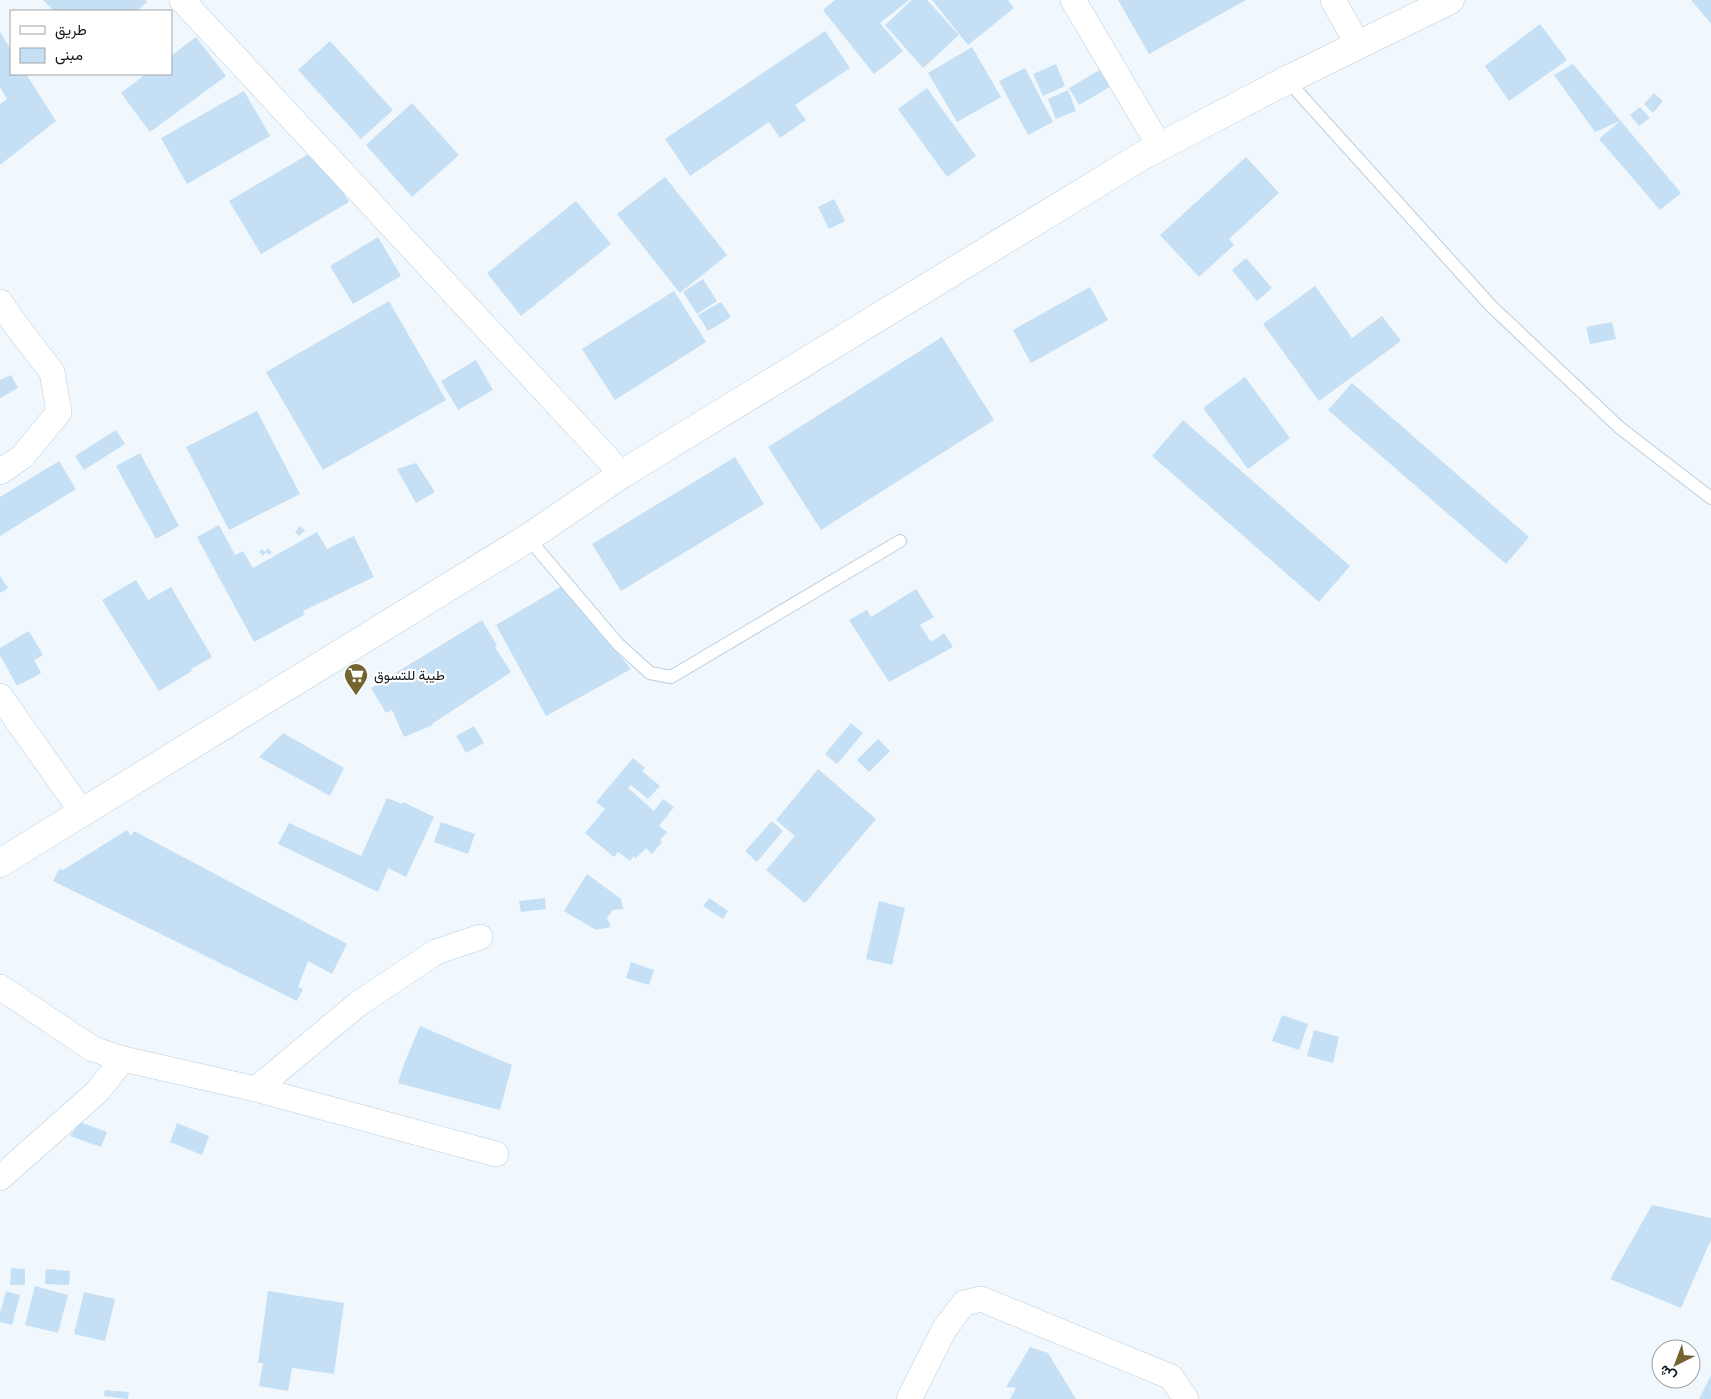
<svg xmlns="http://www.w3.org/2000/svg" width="1711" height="1399" viewBox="0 0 1711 1399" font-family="Overpass,Vazirmatn,sans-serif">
<rect width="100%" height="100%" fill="#f0f8fe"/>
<g fill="#c5dff4">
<polygon points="43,0 146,0 147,2 137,11 54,11"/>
<polygon points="835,0 909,0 880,23 903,51 874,74 823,10"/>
<polygon points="912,0 927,0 959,35 923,68 885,25"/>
<polygon points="932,0 1008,0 1014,8 968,45"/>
<polygon points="1118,0 1246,0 1149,54"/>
<polygon points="1691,0 1711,0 1711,24"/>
<polygon points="1540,24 1567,60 1509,101 1485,66"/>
<polygon points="825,31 850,68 795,105 806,120 780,138 769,122 690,176 665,139"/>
<polygon points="0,32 11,50 11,74 26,74 56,121 0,165 0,104 7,99 0,87"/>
<polygon points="196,37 226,76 150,132 121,93 146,74 171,74 171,56"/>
<polygon points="330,41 393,110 361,139 298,70"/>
<polygon points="972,47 1001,97 957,122 928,73"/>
<polygon points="1056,64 1065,86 1043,96 1033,74"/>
<polygon points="1573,64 1681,193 1660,210 1599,139 1620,121 1595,132 1554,75"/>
<polygon points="1108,65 1118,82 1079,105 1069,88"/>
<polygon points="1025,68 1053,122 1028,135 999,81"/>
<polygon points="927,88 976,156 947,177 898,109"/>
<polygon points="1068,90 1076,111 1056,119 1048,99"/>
<polygon points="244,91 270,136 187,184 161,138"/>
<polygon points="1654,93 1663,101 1653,113 1644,104"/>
<polygon points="412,103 459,155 412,197 366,145"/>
<polygon points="1640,107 1650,118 1639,126 1630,115"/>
<polygon points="317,149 349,202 261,254 229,201"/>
<polygon points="1246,157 1279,193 1229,239 1234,245 1199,277 1160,235"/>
<polygon points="665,177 727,255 680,293 617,214"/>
<polygon points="834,199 845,221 829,229 818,207"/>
<polygon points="576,201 611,244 521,316 487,273"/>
<polygon points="378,237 401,276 353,304 330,266"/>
<polygon points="1246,258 1272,288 1257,301 1232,270"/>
<polygon points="703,279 717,301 697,314 683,292"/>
<polygon points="1315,286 1352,338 1382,316 1401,341 1319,401 1263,324"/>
<polygon points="1090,287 1108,320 1031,363 1013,330"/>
<polygon points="674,291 706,342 615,400 582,349"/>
<polygon points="389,301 446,400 323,470 266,372"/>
<polygon points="721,302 731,317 708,331 698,315"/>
<polygon points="1612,322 1616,339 1590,344 1586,327"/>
<polygon points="942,337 994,420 821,530 768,447"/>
<polygon points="476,360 493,390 458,410 441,381"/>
<polygon points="11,375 18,388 0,398 0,380"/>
<polygon points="1245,377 1290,438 1248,469 1203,408"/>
<polygon points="1352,383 1529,537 1506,564 1328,410"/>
<polygon points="257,411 300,494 229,530 186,447"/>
<polygon points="1183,420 1350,566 1319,602 1152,456"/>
<polygon points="116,430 125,444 84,470 75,456"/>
<polygon points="140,453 179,526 156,539 116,466"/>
<polygon points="735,457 764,504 621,591 592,544"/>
<polygon points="59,461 76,489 0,536 0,497"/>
<polygon points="416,463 435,492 416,503 397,469"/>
<polygon points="219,525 235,555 243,551 253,568 317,532 327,549 354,536 374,577 303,611 304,615 254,642 197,537"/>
<polygon points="300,526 305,530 299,536 295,532"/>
<polygon points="268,548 272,552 269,555 266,552 263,556 259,552 262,549 265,552"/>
<polygon points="0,576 8,588 0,593"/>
<polygon points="136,580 148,600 171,587 212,657 191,669 192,671 159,691 102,600"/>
<polygon points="562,586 631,669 546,716 496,625"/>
<polygon points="916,589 934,617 920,625 931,642 944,633 953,647 889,682 849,620 867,610 871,617"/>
<polygon points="482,620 497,645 495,647 511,672 432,724 433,725 404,737 392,710 386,713 371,688"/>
<polygon points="29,631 43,655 34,660 41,673 17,686 0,655 0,648"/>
<polygon points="851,723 863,733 837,764 825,754"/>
<polygon points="474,726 484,743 466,753 456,736"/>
<polygon points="283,733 344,768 330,796 259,757"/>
<polygon points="878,739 890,751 869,772 857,760"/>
<polygon points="633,758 645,768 642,771 660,786 648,799 631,785 628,788 654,811 663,799 674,807 659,826 667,832 660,840 662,842 652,854 646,848 636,858 634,856 630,861 618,852 614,857 585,833 605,809 596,802"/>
<polygon points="818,769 876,819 805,903 766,870 795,836 776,820"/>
<polygon points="387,798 402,804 403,802 434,817 406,877 388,868 378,892 278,844 289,823 361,856"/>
<polygon points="772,821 783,831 757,862 745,851"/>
<polygon points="441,822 475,834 468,854 434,842"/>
<polygon points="127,830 131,836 134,831 347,944 332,974 308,961 298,987 303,989 297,1001 53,881 59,869 63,870"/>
<polygon points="587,874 621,899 623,909 613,910 607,918 611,927 596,930 564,911"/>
<polygon points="545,898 546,909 521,912 519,901"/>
<polygon points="709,898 728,911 723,919 703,906"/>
<polygon points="879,901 905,908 892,965 866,959"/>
<polygon points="631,962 654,970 649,985 626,978"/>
<polygon points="1282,1015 1308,1024 1299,1050 1272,1041"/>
<polygon points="420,1026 512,1065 500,1110 398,1083 404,1064"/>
<polygon points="1314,1030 1339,1037 1333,1063 1307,1056"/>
<polygon points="80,1122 107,1132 101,1147 70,1136"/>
<polygon points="177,1123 209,1136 202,1155 170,1142"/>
<polygon points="1652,1205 1711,1218 1711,1240 1681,1308 1610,1279"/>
<polygon points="11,1268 25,1269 25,1285 10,1285"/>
<polygon points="46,1269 70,1271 69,1285 45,1284"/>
<polygon points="35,1286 68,1295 58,1333 25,1325"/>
<polygon points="6,1291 20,1295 12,1325 0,1322 0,1313"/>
<polygon points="268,1291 344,1303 334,1374 292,1368 288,1391 259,1386 263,1363 258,1363"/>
<polygon points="84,1292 115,1299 105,1341 74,1334"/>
<polygon points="1030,1347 1048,1353 1076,1399 1010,1399 1016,1388 1006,1387"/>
<polygon points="1711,1375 1711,1399 1699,1399"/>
<polygon points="105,1390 129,1392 128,1399 104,1396"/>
</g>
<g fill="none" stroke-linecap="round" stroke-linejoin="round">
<g stroke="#bbcedd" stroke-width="14">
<g id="lane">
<polyline points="1287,80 1491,306 1620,428 1711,498"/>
<polyline points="528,538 618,644 650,673 671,677 900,541"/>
</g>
</g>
<g stroke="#bbcedd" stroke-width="26">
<g id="street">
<polyline points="182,0 622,474"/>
<polyline points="1073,0 1160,147"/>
<polyline points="1333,0 1358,45"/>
<polyline points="0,302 15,324 52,372 59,412 22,457 0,472"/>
<polyline points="0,696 82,812"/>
<polyline points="0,987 93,1049 123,1059 256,1089 496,1154"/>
<polyline points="256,1089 358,1004 436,952 480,937"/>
<polyline points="0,1178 98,1091 123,1059"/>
<polyline points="909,1399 945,1328 964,1303 981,1299 1171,1377 1186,1399"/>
</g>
</g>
<g stroke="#bbcedd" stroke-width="29">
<polyline id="secondary" points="0,863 528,538 622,474 1142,156 1287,80 1450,0"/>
</g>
<use href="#lane" stroke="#fff" stroke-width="12"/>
<use href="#street" stroke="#fff" stroke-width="25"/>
<use href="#secondary" stroke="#fff" stroke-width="28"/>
</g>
<defs>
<g id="supermarket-pin" transform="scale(1.25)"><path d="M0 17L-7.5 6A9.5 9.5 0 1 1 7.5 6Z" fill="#736432" stroke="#fff"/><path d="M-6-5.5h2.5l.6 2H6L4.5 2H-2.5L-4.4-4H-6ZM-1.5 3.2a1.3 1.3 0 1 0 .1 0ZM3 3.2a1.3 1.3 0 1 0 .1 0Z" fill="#fff"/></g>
</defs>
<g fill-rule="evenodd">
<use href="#supermarket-pin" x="356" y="675"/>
</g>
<g text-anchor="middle" stroke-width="4.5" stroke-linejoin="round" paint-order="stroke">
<g font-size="14" fill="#12191e" stroke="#fff" text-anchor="start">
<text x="374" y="680">طيبة للتسوق</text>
</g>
</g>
<rect x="10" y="10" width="162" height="65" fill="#ffffff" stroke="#a0a3a5"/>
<rect x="20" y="26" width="25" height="8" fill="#ffffff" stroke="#a0a3a5"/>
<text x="55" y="35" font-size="15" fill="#12191e">طريق</text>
<rect x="20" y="48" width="25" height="15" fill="#c5dff4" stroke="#a0a3a5"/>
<text x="55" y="60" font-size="15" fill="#12191e">مبنى</text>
<g transform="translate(1676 1364) rotate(222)"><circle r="24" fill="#ffffff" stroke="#a0a3a5"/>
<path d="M0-4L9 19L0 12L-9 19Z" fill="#736432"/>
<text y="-8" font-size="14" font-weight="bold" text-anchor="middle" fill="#12191e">ش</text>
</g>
</svg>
